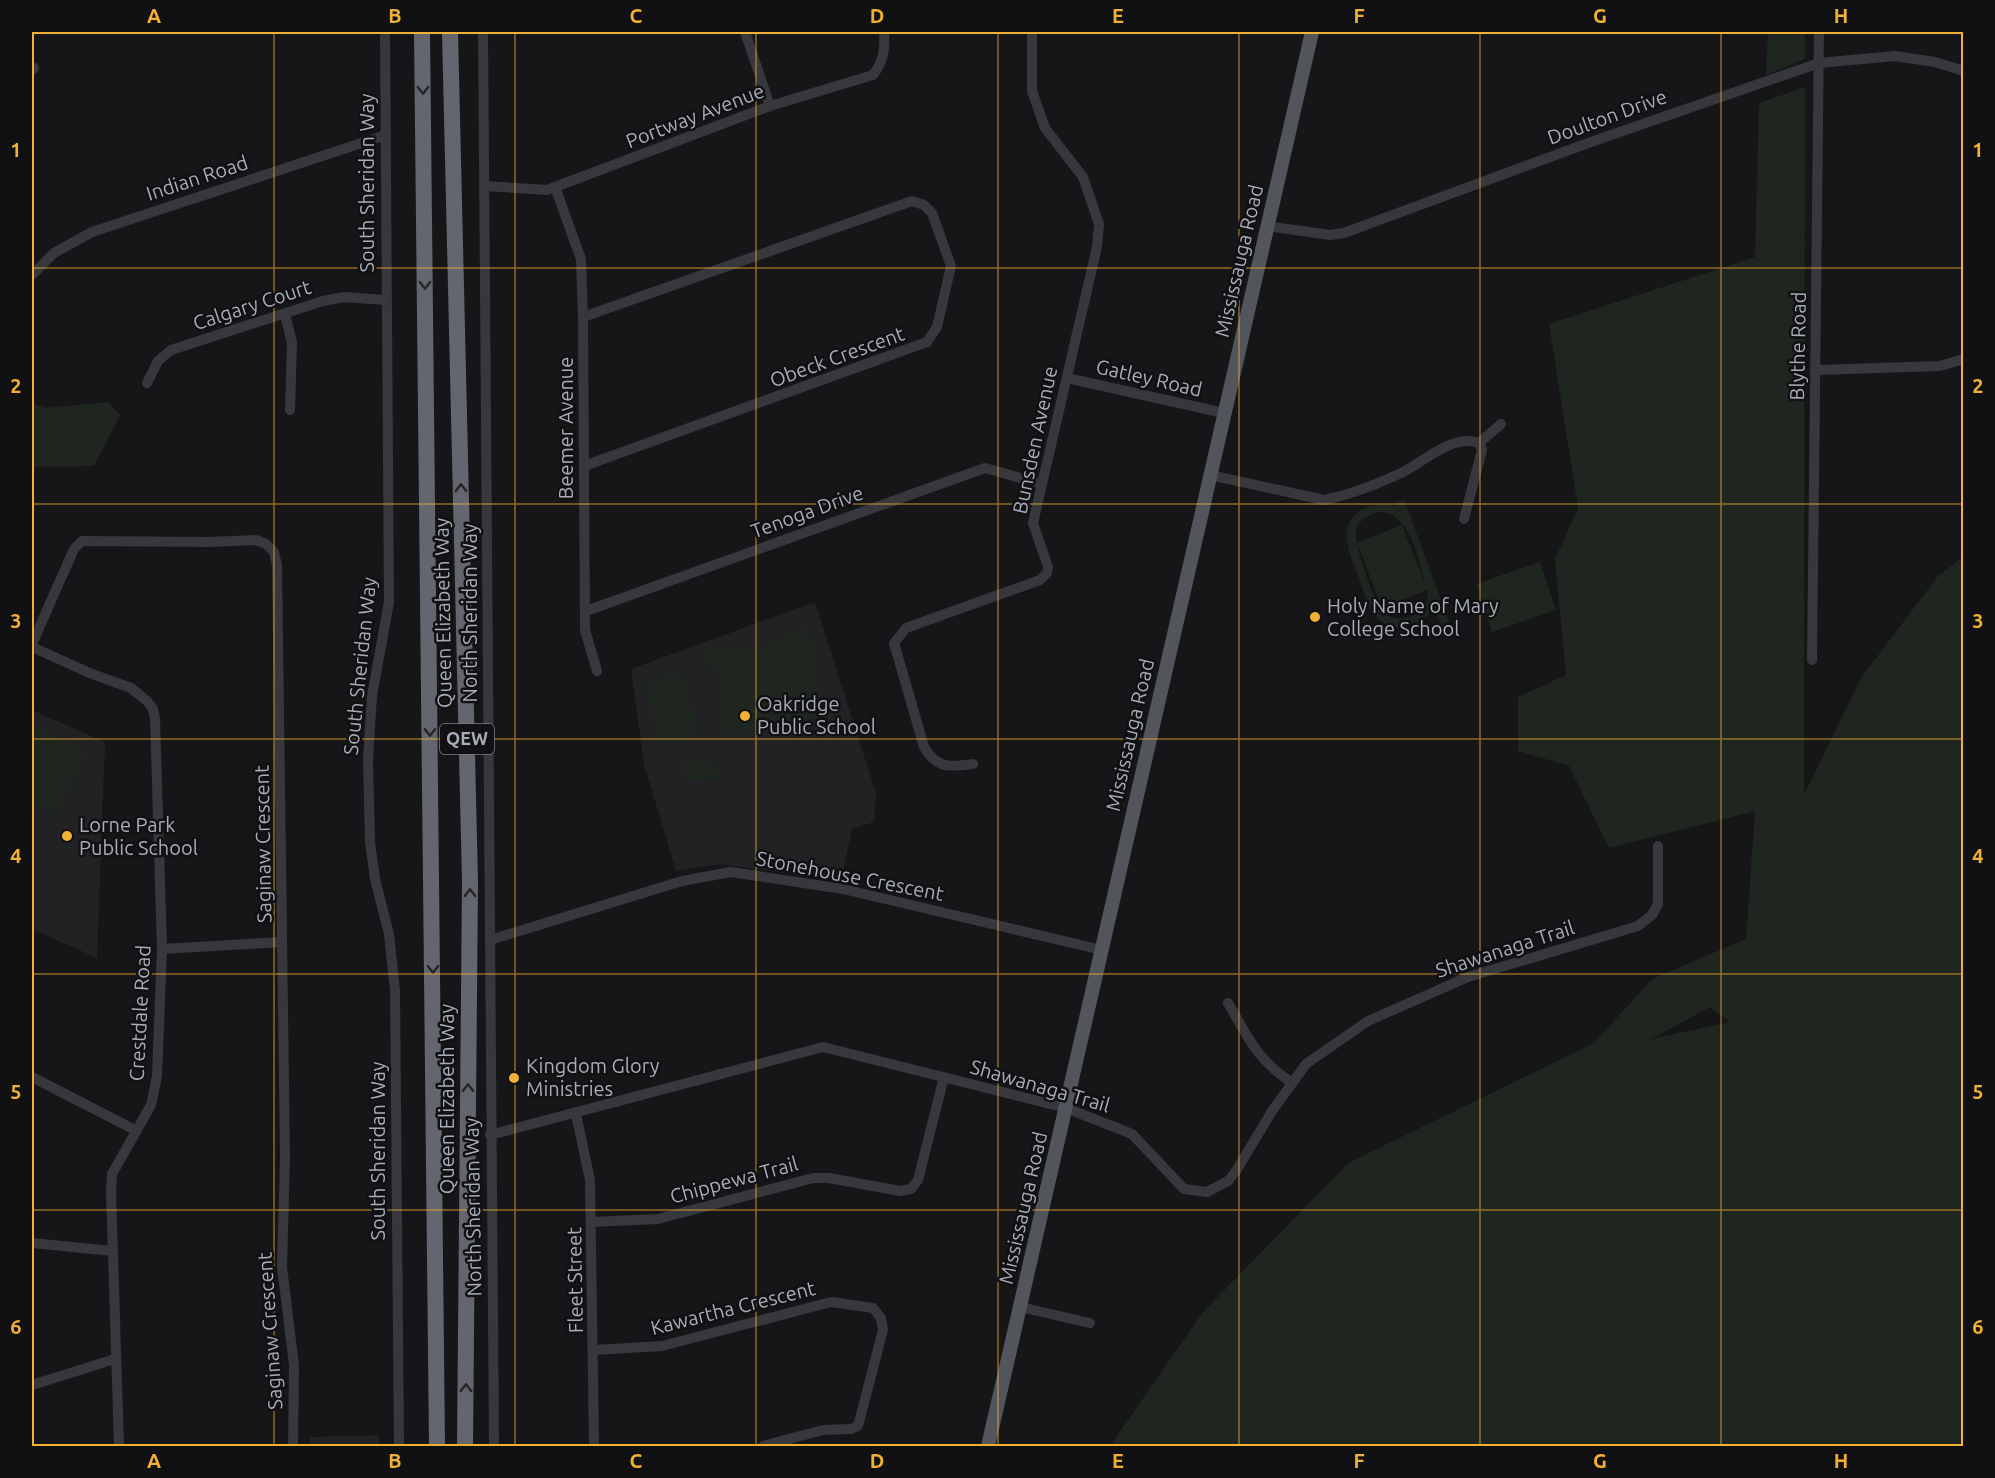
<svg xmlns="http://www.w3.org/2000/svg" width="1995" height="1478" viewBox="0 0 1995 1478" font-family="Ubuntu,sans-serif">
<rect width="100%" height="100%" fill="#161618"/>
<g fill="#222225">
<polygon points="815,602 876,793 874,822 852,829 841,880 719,864 676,871 644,764 631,669"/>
<polygon points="32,710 105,742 97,958 32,929"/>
<polygon points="379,1435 379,1446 310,1446 310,1437"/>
</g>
<g fill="#1e261f" fill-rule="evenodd">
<polygon points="1768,32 1805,32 1805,59 1766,75"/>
<path d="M1805,87L1804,795L1861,678L1938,576L1963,557V1446H1110L1203,1312L1348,1163L1594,1043L1652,979L1746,939L1755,811L1609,848L1569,766L1518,751V697L1566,675L1555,559L1578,508L1549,324L1755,257L1759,103ZM1710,1007L1730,1022L1651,1039Z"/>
<polygon points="108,402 120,415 94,466 32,467 32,403 45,408"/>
<path d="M1404,499L1452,630L1444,633L1434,606C1425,628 1394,636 1377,618C1367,608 1364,593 1360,581C1356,569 1350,558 1348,546C1340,512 1369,501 1397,506L1396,502ZM1382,512C1411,515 1419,562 1426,586L1402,525L1357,543L1382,608L1428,590C1428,610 1412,621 1394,618C1388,616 1383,612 1379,606C1372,594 1353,543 1356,530C1360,518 1371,513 1382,512Z"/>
<polygon points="1540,562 1556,610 1492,632 1476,584"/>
<polygon points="804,626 810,630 818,671 812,676 819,722 723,736 715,684 723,683 703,654 706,649 757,649 761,657 759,648"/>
<polygon points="682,671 701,732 660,745 642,683"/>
<polygon points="32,725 87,750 58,815 32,803"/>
<polygon points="706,758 713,764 718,764 719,779 684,781 684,761"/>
</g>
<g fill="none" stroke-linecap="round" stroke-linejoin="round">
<g stroke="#37383d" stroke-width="10">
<polyline points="385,32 389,602 372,696 368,759 370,842 375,879 389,934 395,990 399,1446"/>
<polyline points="483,32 494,1446"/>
<polyline points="745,32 770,106"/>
<polyline points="32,70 34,68"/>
<path d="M485,186L547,190L770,106L873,75C884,61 885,49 884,32"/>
<polyline points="555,187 581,259 583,317 585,630 597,671"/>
<polyline points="1267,226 1330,235 1344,233 1591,142 1819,63 1895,56 1935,62 1964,71"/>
<polyline points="32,275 54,253 92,232 386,135"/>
<polyline points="285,314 292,343 290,410"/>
<polyline points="583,317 912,201 924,205 932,213 951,266 937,327 927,342 584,466"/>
<polyline points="1816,370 1940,366 1964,359"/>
<polyline points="1067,378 1224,413"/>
<polyline points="147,383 158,361 171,350 323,301 344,297 385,300"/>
<polyline points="1479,443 1501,424"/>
<path d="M1210,475L1324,500C1349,495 1375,485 1399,474C1421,464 1453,433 1479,443L1482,450L1464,519"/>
<polyline points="586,611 985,468 1042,484"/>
<polyline points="32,644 74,549 82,541 209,542 256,540 266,544 274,552 277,565 285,1157 282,1267 294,1365 293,1446"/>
<polyline points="32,647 92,674 131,688 147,701 153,709 155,718 162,949 157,1076 151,1105 112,1174 111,1191 119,1446"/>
<polyline points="1812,660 1819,32"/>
<path d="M973,764C950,767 937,769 924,747L894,643L906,628L1040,580L1047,573L1048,567L1033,523L1097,247L1099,224L1083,177L1045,128L1032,91V32"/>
<polyline points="490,940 682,881 731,872 843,889 1102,950"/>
<polyline points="162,949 282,942"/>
<path d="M1228,1003C1248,1037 1257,1060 1291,1082"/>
<polyline points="32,1077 137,1131"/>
<polyline points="576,1114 590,1180 594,1446"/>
<polyline points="490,1135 823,1047 1066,1108 1132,1134 1184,1189 1207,1192 1228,1181 1236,1171 1272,1111 1306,1064 1368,1021 1468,977 1638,926 1652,915 1658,904 1658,846"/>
<polyline points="592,1222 658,1219 813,1178 829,1178 900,1191 911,1189 918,1180 944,1077"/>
<polyline points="32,1243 113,1251"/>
<polyline points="1020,1307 1090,1323"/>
<polyline points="594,1350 662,1346 831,1302 873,1308 881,1318 883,1330 858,1426 851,1429 823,1430 763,1446"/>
<polyline points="32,1385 115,1359"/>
</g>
<polyline stroke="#53555c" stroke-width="14" points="988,1446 1312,32"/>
<g stroke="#63666e" stroke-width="16">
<polyline points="422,32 437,1446"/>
<polyline points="450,32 470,882 465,1446"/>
</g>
</g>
<defs><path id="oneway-chevron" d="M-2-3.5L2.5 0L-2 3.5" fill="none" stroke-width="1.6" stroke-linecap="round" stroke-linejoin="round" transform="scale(1.5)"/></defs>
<g stroke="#26262a">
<use href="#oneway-chevron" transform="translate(423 90) rotate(89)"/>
<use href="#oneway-chevron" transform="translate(425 285) rotate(89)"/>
<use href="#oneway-chevron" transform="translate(461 488) rotate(-91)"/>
<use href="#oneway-chevron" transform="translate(430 732) rotate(89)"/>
<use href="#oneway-chevron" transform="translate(470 893) rotate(-90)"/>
<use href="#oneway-chevron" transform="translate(433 969) rotate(89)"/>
<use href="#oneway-chevron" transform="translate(468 1088) rotate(-90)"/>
<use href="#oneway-chevron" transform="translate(466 1388) rotate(-90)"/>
</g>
<path fill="none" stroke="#f2b134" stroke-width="1.5" stroke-opacity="0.55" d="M274,32V1446M515,32V1446M756,32V1446M998,32V1446M1239,32V1446M1480,32V1446M1721,32V1446M32,268H1964M32,504H1964M32,739H1964M32,974H1964M32,1210H1964"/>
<g fill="#f2b134" stroke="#111113" stroke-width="2">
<circle cx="1315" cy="617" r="6"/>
<circle cx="745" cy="716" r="6"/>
<circle cx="67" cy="836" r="6"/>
<circle cx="514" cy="1078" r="6"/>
</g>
<g text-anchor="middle" stroke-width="5" stroke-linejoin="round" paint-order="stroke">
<rect fill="#111113" stroke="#7b7e86" stroke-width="1.5" x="440" y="724" width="54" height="30" rx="4.5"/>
<g font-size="18" font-weight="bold" fill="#a8adb8">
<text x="467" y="745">QEW</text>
</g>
<g font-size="20" fill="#a8adb8" stroke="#111113">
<text transform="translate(695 116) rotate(-21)" y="7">Portway Avenue</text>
<text transform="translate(1607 117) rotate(-20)" y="7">Doulton Drive</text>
<text transform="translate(197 178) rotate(-18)" y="7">Indian Road</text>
<text transform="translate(367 183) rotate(-90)" y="7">South Sheridan Way</text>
<text transform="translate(1239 261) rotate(-77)" y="7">Mississauga Road</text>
<text transform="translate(252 305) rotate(-18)" y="7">Calgary Court</text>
<text transform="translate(1798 346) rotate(-89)" y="7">Blythe Road</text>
<text transform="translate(837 357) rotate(-20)" y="7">Obeck Crescent</text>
<text transform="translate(1149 378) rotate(13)" y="7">Gatley Road</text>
<text transform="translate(566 428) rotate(-90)" y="7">Beemer Avenue</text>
<text transform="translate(1035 440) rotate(-78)" y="7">Bunsden Avenue</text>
<text transform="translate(807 512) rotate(-20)" y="7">Tenoga Drive</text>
<text transform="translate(443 613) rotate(-91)" y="7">Queen Elizabeth Way</text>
<text transform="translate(470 613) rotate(-90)" y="7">North Sheridan Way</text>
<text transform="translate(360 666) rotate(-84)" y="7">South Sheridan Way</text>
<text transform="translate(1130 735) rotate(-77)" y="7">Mississauga Road</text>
<text transform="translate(263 844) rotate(-91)" y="7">Saginaw Crescent</text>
<text transform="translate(850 876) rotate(11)" y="7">Stonehouse Crescent</text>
<text transform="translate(1505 949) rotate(-18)" y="7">Shawanaga Trail</text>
<text transform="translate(140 1013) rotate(-87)" y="7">Crestdale Road</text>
<text transform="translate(1040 1086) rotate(16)" y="7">Shawanaga Trail</text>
<text transform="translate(447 1099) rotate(-90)" y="7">Queen Elizabeth Way</text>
<text transform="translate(378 1151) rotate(-90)" y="7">South Sheridan Way</text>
<text transform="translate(734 1180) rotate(-15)" y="7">Chippewa Trail</text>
<text transform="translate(473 1207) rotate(-91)" y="7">North Sheridan Way</text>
<text transform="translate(1023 1208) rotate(-77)" y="7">Mississauga Road</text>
<text transform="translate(575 1280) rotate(-91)" y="7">Fleet Street</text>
<text transform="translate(733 1308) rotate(-14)" y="7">Kawartha Crescent</text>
<text transform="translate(270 1331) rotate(-94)" y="7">Saginaw Crescent</text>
</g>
<g font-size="20" fill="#a8adb8" stroke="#111113" text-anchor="start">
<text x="1327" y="613">Holy Name of Mary<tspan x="1327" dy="23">College School</tspan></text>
<text x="757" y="711">Oakridge<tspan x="757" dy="23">Public School</tspan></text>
<text x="79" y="832">Lorne Park<tspan x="79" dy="23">Public School</tspan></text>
<text x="526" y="1073">Kingdom Glory<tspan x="526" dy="23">Ministries</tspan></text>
</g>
</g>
<rect width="1995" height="1478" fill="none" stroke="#111113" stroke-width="66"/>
<rect x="33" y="33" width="1929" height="1412" fill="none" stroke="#f2b134" stroke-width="2"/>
<g font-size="20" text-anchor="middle" font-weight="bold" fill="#f2b134">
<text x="154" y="23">A</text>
<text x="395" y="23">B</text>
<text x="636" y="23">C</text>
<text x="877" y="23">D</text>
<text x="1118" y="23">E</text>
<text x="1359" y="23">F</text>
<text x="1600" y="23">G</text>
<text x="1841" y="23">H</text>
<text x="16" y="157">1</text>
<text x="1978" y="157">1</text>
<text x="16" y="393">2</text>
<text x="1978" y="393">2</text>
<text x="16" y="628">3</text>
<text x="1978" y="628">3</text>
<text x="16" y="863">4</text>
<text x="1978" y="863">4</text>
<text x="16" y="1099">5</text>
<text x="1978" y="1099">5</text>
<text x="16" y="1334">6</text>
<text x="1978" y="1334">6</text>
<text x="154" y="1468">A</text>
<text x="395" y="1468">B</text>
<text x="636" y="1468">C</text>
<text x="877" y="1468">D</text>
<text x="1118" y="1468">E</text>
<text x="1359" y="1468">F</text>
<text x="1600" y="1468">G</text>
<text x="1841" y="1468">H</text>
</g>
</svg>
